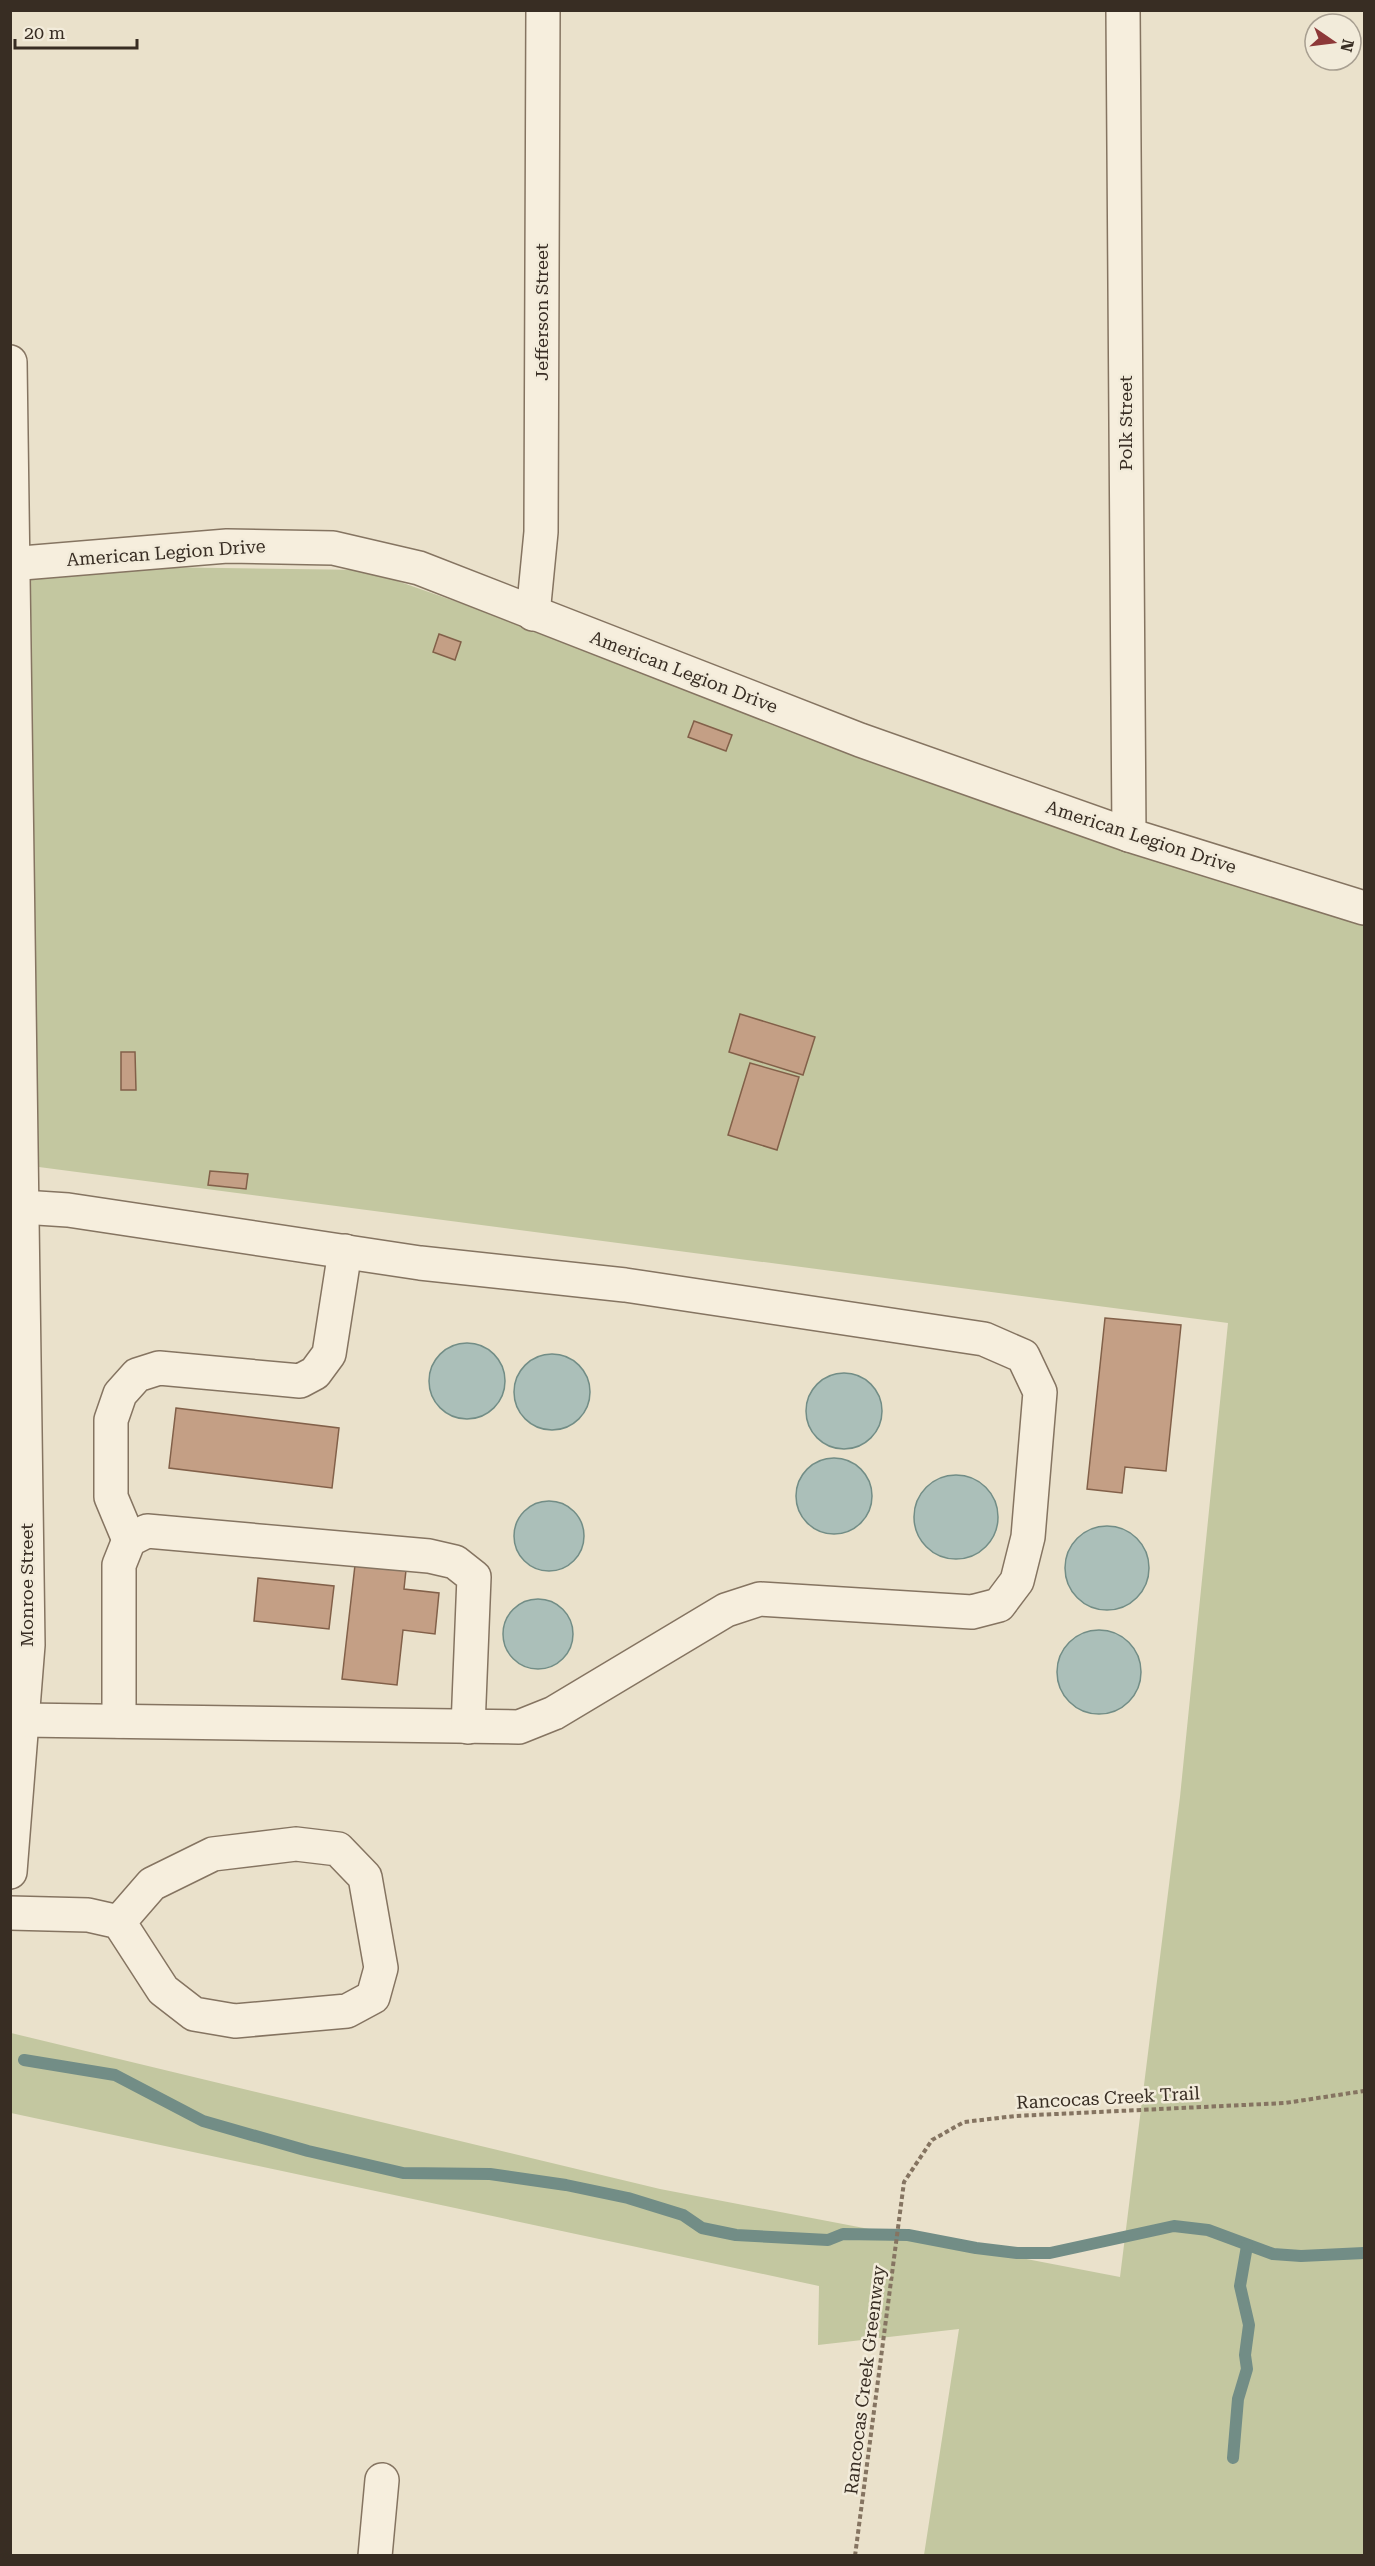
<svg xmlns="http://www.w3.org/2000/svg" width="1375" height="2566" viewBox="0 0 1375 2566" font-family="'Roboto Serif',serif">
<rect width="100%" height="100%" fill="#eae1cb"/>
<polygon fill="#c3c7a0" points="11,565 366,570 1364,920 1364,2555 924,2555 959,2329 818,2345 819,2286 11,2113 11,2033 660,2189 1120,2277 1180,1797 1228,1323 16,1164"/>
<g fill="#abbfb9" stroke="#728d86" stroke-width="1.5">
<circle cx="467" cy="1381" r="38"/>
<circle cx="552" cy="1392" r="38"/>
<circle cx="844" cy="1411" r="38"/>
<circle cx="834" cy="1496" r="38"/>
<circle cx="956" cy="1517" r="42"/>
<circle cx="549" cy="1536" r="35"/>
<circle cx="1107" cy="1568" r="42"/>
<circle cx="538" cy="1634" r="35"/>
<circle cx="1099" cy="1672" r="42"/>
</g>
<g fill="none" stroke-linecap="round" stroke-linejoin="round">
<g stroke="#728d86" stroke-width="12">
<polyline points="24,2060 115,2075 203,2121 308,2151 403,2173 490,2174 566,2185 628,2198 683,2215 702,2228 736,2235 828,2240 843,2234 908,2235 976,2248 1017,2253 1050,2253 1174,2226 1208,2230 1273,2254 1301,2256 1364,2253"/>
<polyline points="1233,2458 1238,2399 1247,2369 1245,2355 1249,2325 1240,2286 1247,2246"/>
</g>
</g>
<g fill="#c49f85" stroke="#826049" stroke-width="1.5">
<polygon points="439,634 461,642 455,660 433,652"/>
<polygon points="694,721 732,735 726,751 688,737"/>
<polygon points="740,1014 815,1037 803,1075 729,1052"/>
<polygon points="121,1052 135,1052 136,1090 121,1090"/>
<polygon points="750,1063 799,1077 777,1150 728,1135"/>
<polygon points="210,1171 248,1174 246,1189 208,1185"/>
<polygon points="1105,1318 1181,1325 1166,1471 1125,1467 1122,1493 1087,1489"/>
<polygon points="176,1408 339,1428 332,1488 169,1468"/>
<polygon points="355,1565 406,1570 404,1589 439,1593 435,1634 403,1630 397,1685 342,1679"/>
<polygon points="258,1578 334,1586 329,1629 254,1621"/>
</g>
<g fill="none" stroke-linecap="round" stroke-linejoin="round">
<g stroke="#857461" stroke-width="36">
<g id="minor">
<polyline points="1123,10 1129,835"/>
<polyline points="10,362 28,1645 10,1872"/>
<polyline points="10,564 227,546 333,548 419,568 860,740 1129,835 1364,908"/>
<polyline points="533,614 541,532 543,10"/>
<polyline points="22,1207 68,1210 420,1263 625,1285 984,1339 1023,1356 1040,1392 1028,1537 1017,1581 999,1605 972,1612 760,1599 726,1610 554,1713 519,1727 22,1720"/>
<polyline points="129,1540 111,1497 111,1420 120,1394 137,1375 159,1368 300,1381 315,1373 329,1354 345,1251"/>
<polyline points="119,1721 119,1565 129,1540 147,1531 429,1556 455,1562 474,1577 468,1727"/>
<polyline points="10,1913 88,1915 119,1922 163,1990 194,2014 235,2021 347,2011 373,1997 381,1968 365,1877 338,1849 296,1844 213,1854 152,1884 119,1922"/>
<polyline points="375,2556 382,2480"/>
</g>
</g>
<polyline stroke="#857461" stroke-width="4" stroke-dasharray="4.5 3" stroke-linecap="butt" points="855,2556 904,2182 932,2140 964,2122 1015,2116 1285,2103 1364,2091"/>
<use href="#minor" stroke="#f6eedd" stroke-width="33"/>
</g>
<g text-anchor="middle" stroke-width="5" stroke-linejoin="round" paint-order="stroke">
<g font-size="18" fill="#382d23" stroke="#f2ebda">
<text transform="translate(542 312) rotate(-90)" y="6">Jefferson Street</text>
<text transform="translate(1126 423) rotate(-90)" y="6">Polk Street</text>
<text transform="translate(166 553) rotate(-4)" y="6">American Legion Drive</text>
<text transform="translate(684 672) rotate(21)" y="6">American Legion Drive</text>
<text transform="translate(1141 837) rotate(18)" y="6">American Legion Drive</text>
<text transform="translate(27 1585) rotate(-90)" y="6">Monroe Street</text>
<text transform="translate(1108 2098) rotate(-3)" y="6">Rancocas Creek Trail</text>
<text transform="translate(865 2380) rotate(-83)" y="6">Rancocas Creek Greenway</text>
</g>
</g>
<rect width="1375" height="2566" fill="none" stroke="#382d23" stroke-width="24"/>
<g transform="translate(1333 42) rotate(104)"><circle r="28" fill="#f2ebda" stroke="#a89f91" stroke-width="1.5"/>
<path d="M0-4.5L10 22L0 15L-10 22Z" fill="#8d3838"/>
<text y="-9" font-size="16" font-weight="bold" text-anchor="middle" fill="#382d23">N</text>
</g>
<path d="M15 39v9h122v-9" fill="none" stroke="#382d23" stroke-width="3"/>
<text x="24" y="39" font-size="18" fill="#382d23" stroke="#f2ebda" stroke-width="4.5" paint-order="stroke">20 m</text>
</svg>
